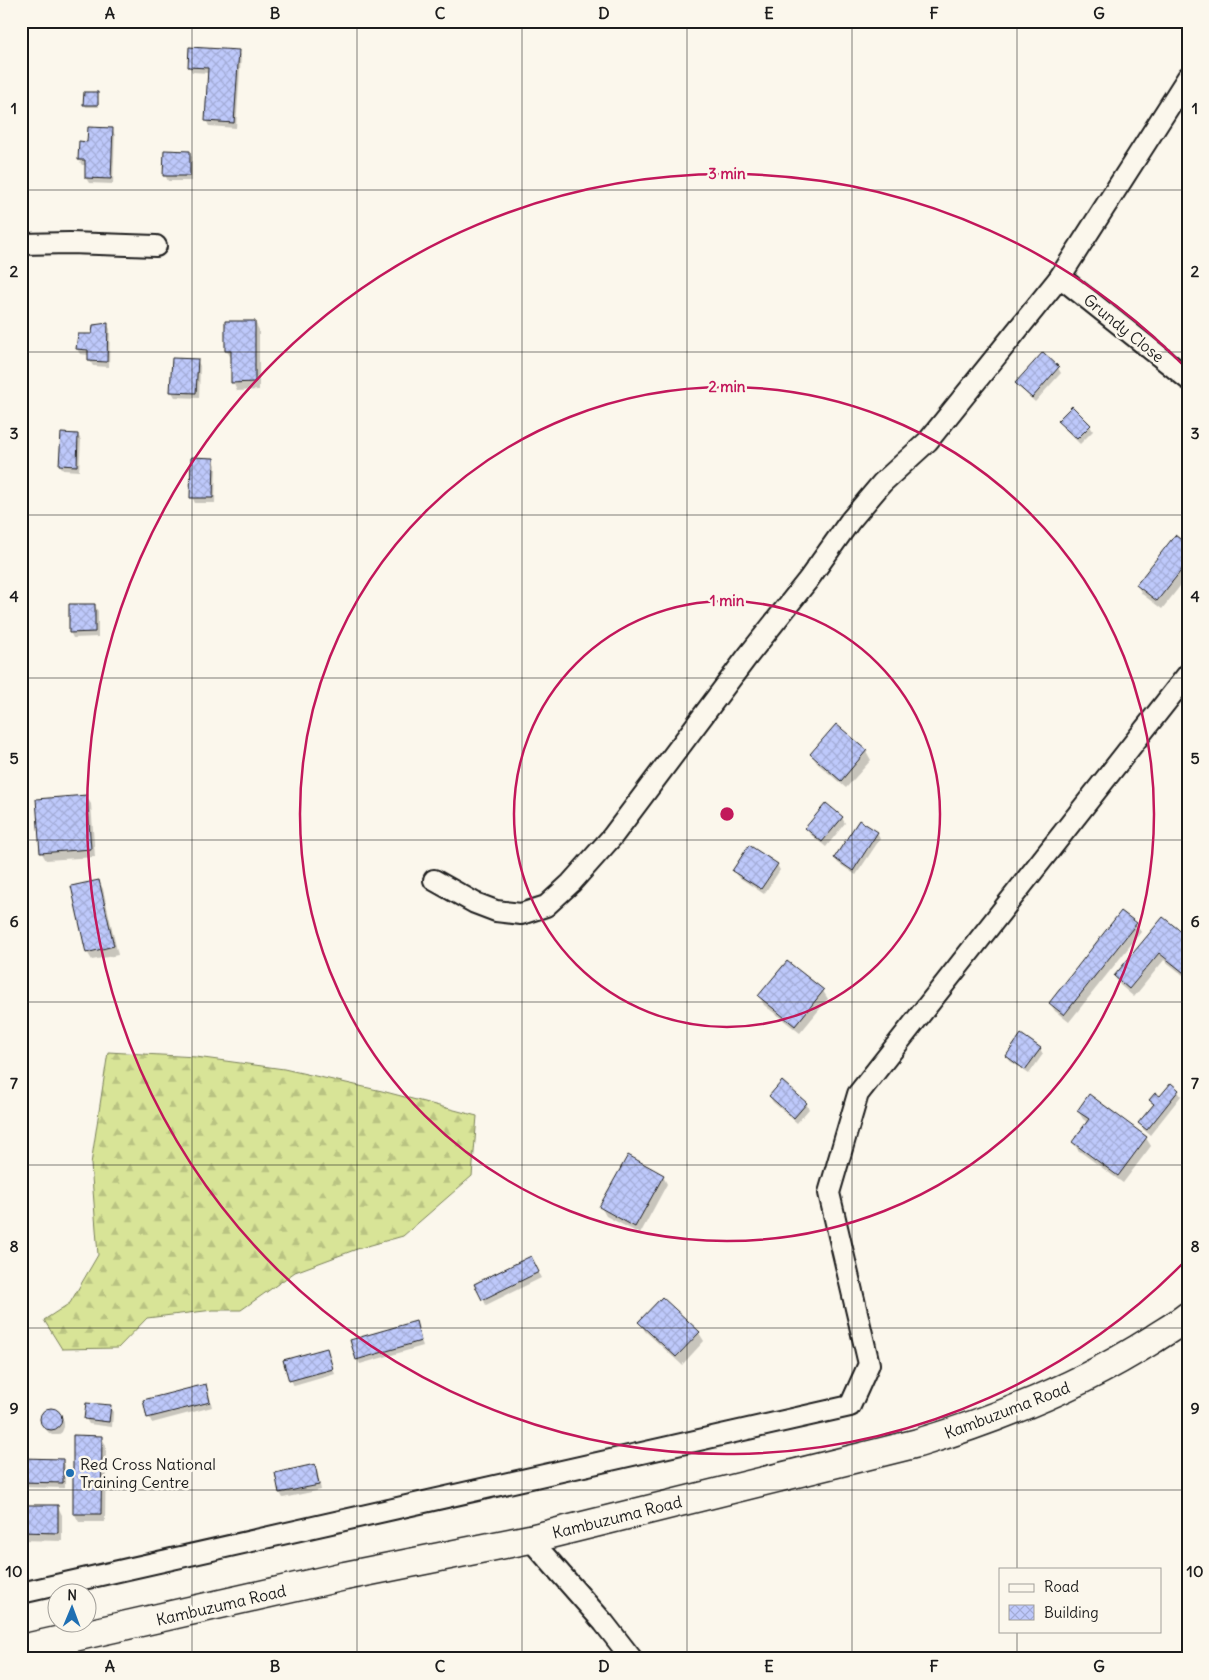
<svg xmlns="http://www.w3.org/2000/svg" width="1209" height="1680" viewBox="0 0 1209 1680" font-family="Delius,sans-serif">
<defs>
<pattern id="forest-firs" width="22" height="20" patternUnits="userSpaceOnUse" patternTransform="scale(1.25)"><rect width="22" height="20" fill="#d8e497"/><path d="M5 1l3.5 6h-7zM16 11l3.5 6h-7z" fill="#b9c382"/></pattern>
<pattern id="building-cross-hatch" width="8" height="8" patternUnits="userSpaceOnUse" patternTransform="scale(1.25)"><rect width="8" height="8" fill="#bec9fb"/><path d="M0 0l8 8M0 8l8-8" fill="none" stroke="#a3acd7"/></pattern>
</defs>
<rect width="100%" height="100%" fill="#fbf7ec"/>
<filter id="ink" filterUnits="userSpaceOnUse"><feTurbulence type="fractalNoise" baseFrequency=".02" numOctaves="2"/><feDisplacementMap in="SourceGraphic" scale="10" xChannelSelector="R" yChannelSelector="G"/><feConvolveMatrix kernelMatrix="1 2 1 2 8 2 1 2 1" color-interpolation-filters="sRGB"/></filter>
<g filter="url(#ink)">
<polygon fill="url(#forest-firs)" stroke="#7a805a" points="108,1052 196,1057 284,1069 382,1091 477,1116 472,1176 403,1236 357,1249 295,1272 241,1310 213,1310 147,1318 118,1348 62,1349 44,1320 70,1303 98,1255 91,1164"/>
<g fill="#0003">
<polygon points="238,52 241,57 236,128 209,126 206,120 209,73 192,72 189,66"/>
<polygon points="97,93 99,107 86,107 85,105"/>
<polygon points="112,129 115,135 113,184 89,183 86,178 86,165 82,165 79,160 89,143"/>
<polygon points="189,152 192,157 192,181 168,181 165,175"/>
<polygon points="255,322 259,330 259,390 237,391 233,382 232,359 226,350"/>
<polygon points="107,324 110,329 109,367 93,366 90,361 89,355 80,354 77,349 79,335 93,336"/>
<polygon points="173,359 197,360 200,366 199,398 175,397 172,392"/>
<polygon points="1058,368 1061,373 1035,402 1020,388 1017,383"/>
<polygon points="1059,421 1090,426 1093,431 1080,444 1062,426"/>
<polygon points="78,435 81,440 79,471 63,470 60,465"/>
<polygon points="213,459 216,465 215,503 195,503 192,497"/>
<polygon points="1188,547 1188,576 1162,609 1142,594 1137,585"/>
<polygon points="94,605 98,611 98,637 73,638 70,632"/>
<polygon points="836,726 866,751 871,760 846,788 817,763 812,755"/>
<polygon points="86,796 91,804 95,857 46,860 41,852"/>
<polygon points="826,805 842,818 845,823 826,847 810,834 807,828"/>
<polygon points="877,833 880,839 856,875 838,863 835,858"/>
<polygon points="777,865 780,870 764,894 737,876 734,871"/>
<polygon points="99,881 103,889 118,955 92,960 87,952"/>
<polygon points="1163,919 1188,939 1188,979 1164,960 1134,997 1120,985 1115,977"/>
<polygon points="1136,924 1141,932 1069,1022 1055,1011 1050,1003"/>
<polygon points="788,962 823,991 828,999 800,1033 764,1005 760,997"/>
<polygon points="1040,1049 1043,1054 1029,1074 1010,1061 1007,1056"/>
<polygon points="1178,1091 1181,1096 1150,1135 1143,1129 1140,1123 1154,1106 1151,1100 1160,1098"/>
<polygon points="770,1097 806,1103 809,1109 797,1123 773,1102"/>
<polygon points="1078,1111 1146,1138 1151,1146 1123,1183 1078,1150 1073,1142 1088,1123 1083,1119"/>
<polygon points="663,1176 667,1184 640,1234 606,1216 601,1207"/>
<polygon points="533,1263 541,1278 486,1305 476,1284"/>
<polygon points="662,1299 699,1333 704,1341 682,1365 645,1331 640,1322"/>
<polygon points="415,1323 423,1346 360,1364 357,1359"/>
<polygon points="326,1350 335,1374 294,1386 291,1380"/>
<polygon points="205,1385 208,1390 212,1407 152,1423 149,1417"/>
<polygon points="110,1407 113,1412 112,1427 89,1424 86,1419"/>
<polygon points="47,1409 53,1409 57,1411 64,1422 64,1427 62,1432 58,1435 52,1435 48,1432 41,1422 43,1412"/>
<polygon points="101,1437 106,1445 105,1522 79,1522 74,1513"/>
<polygon points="21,1459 62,1460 65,1465 65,1488 21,1487"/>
<polygon points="314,1466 317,1471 321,1490 283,1498 280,1493 276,1474"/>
<polygon points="21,1506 58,1507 62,1515 62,1541 21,1540"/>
</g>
<g fill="url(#building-cross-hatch)" stroke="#1c1c1c">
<polygon points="189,47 239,50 234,123 205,121 208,68 188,67"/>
<polygon points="84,92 98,92 98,105 83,105"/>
<polygon points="88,127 113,128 111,179 85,178 85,160 78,160 79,141 87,142"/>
<polygon points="164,150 190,151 190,176 163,176"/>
<polygon points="225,321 255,321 255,382 231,383 231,351 225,351"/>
<polygon points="108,323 107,362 88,361 88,350 76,349 78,334 92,334 93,325"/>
<polygon points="1043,352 1059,367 1032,398 1015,383"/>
<polygon points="172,358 198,359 196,393 170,392"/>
<polygon points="1072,406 1091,425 1077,439 1057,421"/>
<polygon points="61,433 78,434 77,466 59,465"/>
<polygon points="191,457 214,458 213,498 190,498"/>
<polygon points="1175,535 1188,545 1188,562 1157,601 1136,585"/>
<polygon points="69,604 95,604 95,632 69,633"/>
<polygon points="836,724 867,750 841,781 810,754"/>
<polygon points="87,795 91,849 40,853 36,799"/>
<polygon points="826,803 843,817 822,842 805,828"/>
<polygon points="859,820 878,832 853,871 834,858"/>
<polygon points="749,845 778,864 761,889 732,871"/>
<polygon points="99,880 114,946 86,953 71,886"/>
<polygon points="1121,911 1137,923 1064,1015 1049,1003"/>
<polygon points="1163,917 1188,937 1188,976 1159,953 1129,989 1114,976"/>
<polygon points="787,961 824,990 795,1026 758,996"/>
<polygon points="1021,1034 1041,1048 1025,1070 1006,1056"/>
<polygon points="782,1081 807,1103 794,1118 769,1096"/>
<polygon points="1171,1083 1179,1090 1147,1130 1138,1123 1154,1104 1149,1100 1155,1093 1160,1096"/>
<polygon points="1089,1094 1147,1137 1118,1176 1072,1142 1089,1119 1077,1111"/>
<polygon points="628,1155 664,1175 635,1227 599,1207"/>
<polygon points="531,1256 539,1272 482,1300 474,1284"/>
<polygon points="662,1297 700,1332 676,1357 638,1322"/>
<polygon points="416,1321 421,1341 356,1360 350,1340"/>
<polygon points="327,1348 333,1369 289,1381 283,1360"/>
<polygon points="206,1384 210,1402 147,1418 143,1400"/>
<polygon points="86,1403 111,1405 109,1422 84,1419"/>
<circle cx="51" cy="1419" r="11"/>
<polygon points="73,1435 102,1436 101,1514 73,1514"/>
<polygon points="21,1458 63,1459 63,1483 21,1482"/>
<polygon points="315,1464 319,1485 279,1493 275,1473"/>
<polygon points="21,1505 58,1505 58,1533 21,1532"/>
</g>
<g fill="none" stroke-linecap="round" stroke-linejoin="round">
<g stroke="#1c1c1c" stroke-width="24">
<g id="street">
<polyline points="21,244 70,243 156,246"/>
<polyline points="1060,277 1188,379"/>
<polyline points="434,880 475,903 496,911 521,914 546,906 571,883 612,837 747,657 808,580 850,521 882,483 928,441 1060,277 1188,77"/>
<polyline points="530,1539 604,1623 632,1659"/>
<polyline points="21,1593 850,1406 869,1364 829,1193 858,1094 1188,674"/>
</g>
</g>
<g stroke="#1c1c1c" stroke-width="31">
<path id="secondary" d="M21,1649L345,1576L530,1539L918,1443C1000,1418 1080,1386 1152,1340C1164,1332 1177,1325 1188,1316"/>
</g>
<use href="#street" stroke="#fbf7ec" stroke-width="20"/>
<use href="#secondary" stroke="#fbf7ec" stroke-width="28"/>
</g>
</g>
<path fill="none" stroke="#1c1c1c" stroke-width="1" stroke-opacity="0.55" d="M192,21V1659M357,21V1659M522,21V1659M687,21V1659M852,21V1659M1017,21V1569M21,190H1188M21,352H1188M21,515H1188M21,678H1188M21,840H1188M21,1002H1188M21,1165H1188M21,1328H1188M21,1490H1188M1017,1631V1659"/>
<g fill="none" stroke="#c2185b" stroke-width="2.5">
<circle cx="727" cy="814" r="213"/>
<circle cx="727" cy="814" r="427"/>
<path d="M1187 1259A640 640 0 1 1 1187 369"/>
</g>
<circle fill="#1f6fb2" stroke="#fbf7ec" stroke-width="2" cx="70" cy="1473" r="5"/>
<g text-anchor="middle" stroke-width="5" stroke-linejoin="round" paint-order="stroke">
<g font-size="16" fill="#1c1c1c" stroke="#fbf7ec">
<text transform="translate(1124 328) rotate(39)" y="6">Grundy Close</text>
<text transform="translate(1007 1410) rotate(-21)" y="6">Kambuzuma Road</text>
<text transform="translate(617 1517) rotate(-14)" y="6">Kambuzuma Road</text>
<text transform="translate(221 1605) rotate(-13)" y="6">Kambuzuma Road</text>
</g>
<g font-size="16" fill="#1c1c1c" stroke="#fbf7ec" text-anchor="start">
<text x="80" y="1470">Red Cross National<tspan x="80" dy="18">Training Centre</tspan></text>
</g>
</g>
<circle cx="727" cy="814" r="8" fill="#c2185b" stroke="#fbf7ec" stroke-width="2.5"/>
<g font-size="15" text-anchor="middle" font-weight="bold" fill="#c2185b" stroke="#fbf7ec" stroke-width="5" stroke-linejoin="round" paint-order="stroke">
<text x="727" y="179">3 min</text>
<text x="727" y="392">2 min</text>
<text x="727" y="606">1 min</text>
</g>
<rect width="1209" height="1680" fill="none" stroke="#fbf7ec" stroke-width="55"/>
<rect x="999" y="1568" width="162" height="65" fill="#fbf7ec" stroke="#a29f99"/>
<rect x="1009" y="1584" width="25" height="8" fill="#fbf7ec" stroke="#a29f99"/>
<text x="1044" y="1592" font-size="15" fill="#1c1c1c">Road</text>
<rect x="1009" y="1605" width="25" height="15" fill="url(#building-cross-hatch)" stroke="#a29f99"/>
<text x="1044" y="1618" font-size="15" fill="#1c1c1c">Building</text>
<g transform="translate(72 1608) rotate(1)"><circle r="24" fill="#fbf7ec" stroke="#a29f99"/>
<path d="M0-4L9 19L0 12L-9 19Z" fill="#1f6fb2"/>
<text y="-8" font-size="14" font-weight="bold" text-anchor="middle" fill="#1c1c1c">N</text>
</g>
<rect x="28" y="28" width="1154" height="1624" fill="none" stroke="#1c1c1c" stroke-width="2"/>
<g font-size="16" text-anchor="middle" font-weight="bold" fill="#1c1c1c">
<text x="110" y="19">A</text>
<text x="275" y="19">B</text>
<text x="440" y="19">C</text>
<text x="604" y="19">D</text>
<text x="769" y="19">E</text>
<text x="934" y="19">F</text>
<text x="1099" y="19">G</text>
<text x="14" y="114">1</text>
<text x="1195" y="114">1</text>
<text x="14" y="277">2</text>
<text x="1195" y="277">2</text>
<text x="14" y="439">3</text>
<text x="1195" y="439">3</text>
<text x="14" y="602">4</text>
<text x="1195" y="602">4</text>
<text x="14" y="764">5</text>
<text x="1195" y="764">5</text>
<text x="14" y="927">6</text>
<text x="1195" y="927">6</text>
<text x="14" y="1089">7</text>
<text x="1195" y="1089">7</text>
<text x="14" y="1252">8</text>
<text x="1195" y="1252">8</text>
<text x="14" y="1414">9</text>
<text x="1195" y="1414">9</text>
<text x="14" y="1577">10</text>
<text x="1195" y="1577">10</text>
<text x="110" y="1672">A</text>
<text x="275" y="1672">B</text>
<text x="440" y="1672">C</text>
<text x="604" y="1672">D</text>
<text x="769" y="1672">E</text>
<text x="934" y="1672">F</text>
<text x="1099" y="1672">G</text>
</g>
</svg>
